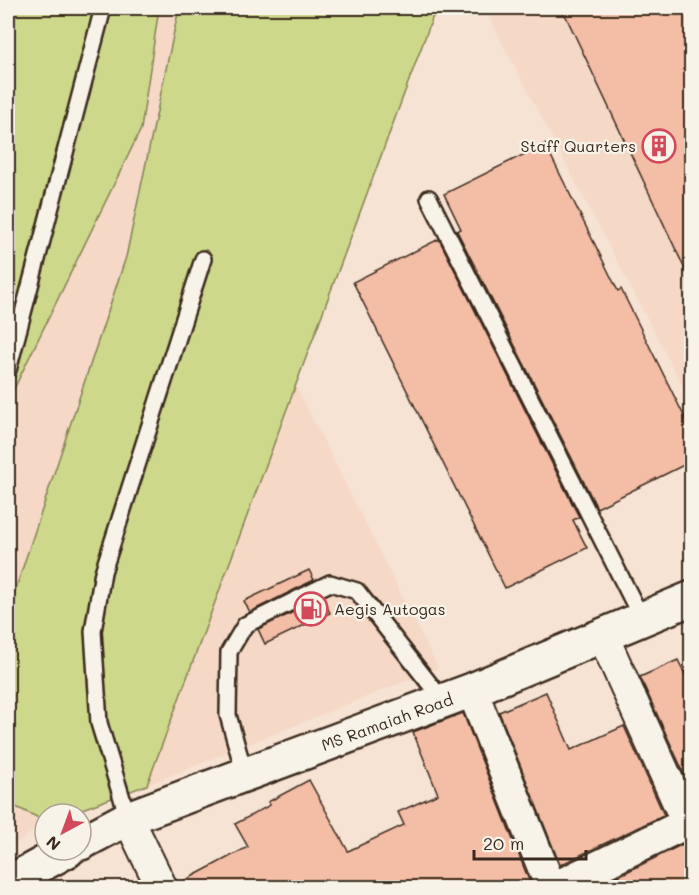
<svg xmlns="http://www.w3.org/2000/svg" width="699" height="895" viewBox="0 0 699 895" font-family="Mali,sans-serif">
<rect width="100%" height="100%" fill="#f6e3d4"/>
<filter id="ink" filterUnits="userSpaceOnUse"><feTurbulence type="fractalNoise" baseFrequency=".0167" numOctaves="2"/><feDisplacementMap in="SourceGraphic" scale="12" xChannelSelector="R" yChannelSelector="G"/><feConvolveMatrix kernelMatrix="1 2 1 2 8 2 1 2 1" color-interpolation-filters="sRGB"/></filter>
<g filter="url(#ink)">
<g fill="#f5d8c6">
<polygon points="8,8 179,8 126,257 8,612"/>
<polygon points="484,8 691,8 691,402"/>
<polygon points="296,386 438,668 147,785 235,550"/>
<polygon points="8,803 45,821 45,823 8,849"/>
</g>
<g fill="#cdd88b" stroke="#848154" stroke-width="1.5">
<polygon points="8,8 159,8 141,129 8,401"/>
<polygon points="179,8 436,8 147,785 69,814 45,814 45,821 8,803 8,612 126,257"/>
</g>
<g fill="#f3bda6" stroke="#3b2a1e" stroke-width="1.5">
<polygon points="562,8 692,8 692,284"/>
<polygon points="545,144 618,291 621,289 692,432 692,461 597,508 457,231 461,229 444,194"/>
<polygon points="439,239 579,517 573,520 587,548 505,588 353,282"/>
<polygon points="309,570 314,580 250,612 244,601"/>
<polygon points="323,598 330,613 265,644 258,629"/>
<polygon points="678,660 692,689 692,791 640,677"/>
<polygon points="546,692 571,750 624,726 664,815 560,865 499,712"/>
<polygon points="463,713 532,888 179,888 178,884 248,847 235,824 270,805 268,802 309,780 348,851 404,825 398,812 438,794 413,732"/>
<polygon points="685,843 692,845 692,888 594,888"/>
</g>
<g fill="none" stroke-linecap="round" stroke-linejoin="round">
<g stroke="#3b2a1e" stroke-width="20">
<g id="lane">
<polyline points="429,198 642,619"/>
<polyline points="8,370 103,8"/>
<polyline points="245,775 228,715 229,652 245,625 330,583 357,591 443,701"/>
<polyline points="128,818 99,723 93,631 103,572 203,259"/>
</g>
</g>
<g stroke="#3b2a1e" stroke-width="34">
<g id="street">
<polyline points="603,636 687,823 692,828"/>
<polyline points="472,690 551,888"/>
<polyline points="128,818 162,888"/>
<polyline points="553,888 687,823"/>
</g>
</g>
<g stroke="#3b2a1e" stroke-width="38">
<g id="secondary">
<polyline points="81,843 128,818 472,690 692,598"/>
<polyline points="8,885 17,878 68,850"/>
</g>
</g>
<use href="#lane" stroke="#f7f3e8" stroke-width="15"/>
<use href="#street" stroke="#f7f3e8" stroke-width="30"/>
<use href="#secondary" stroke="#f7f3e8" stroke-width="33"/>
</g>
</g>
<defs>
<g id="building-ring" transform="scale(1.725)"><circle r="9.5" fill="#f7f3e8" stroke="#d1495b" stroke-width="1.5"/><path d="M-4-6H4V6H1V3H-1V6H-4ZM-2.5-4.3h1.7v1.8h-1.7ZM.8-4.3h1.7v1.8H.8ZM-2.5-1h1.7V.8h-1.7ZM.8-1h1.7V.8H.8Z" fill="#d1495b"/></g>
<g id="fuel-ring" transform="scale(1.725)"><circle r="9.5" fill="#f7f3e8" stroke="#d1495b" stroke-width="1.5"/><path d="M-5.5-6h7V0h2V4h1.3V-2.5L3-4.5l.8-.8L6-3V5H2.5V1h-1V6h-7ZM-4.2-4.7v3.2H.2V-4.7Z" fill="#d1495b"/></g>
</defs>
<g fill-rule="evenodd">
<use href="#building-ring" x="659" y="146"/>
<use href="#fuel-ring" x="311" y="609"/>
</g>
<g text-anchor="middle" stroke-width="4.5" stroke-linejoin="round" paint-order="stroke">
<g font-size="16" fill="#3b2a1e" stroke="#f7f3e8" text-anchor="end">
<text x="636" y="152">Staff Quarters</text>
<text x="334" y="615" text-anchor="start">Aegis Autogas</text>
</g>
<g font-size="16" fill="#3b2a1e" stroke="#f7f3e8">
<text transform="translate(387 722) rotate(-20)" y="6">MS Ramaiah Road</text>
</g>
</g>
<rect width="699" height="895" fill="none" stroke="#f7f3e8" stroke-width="30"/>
<rect x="15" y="15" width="669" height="865" fill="none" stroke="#3b2a1e" stroke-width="2" filter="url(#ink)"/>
<g transform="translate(63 832) rotate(221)"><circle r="28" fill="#f7f3e8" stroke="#aca397" stroke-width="1.5"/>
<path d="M0-4.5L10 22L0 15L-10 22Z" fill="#d1495b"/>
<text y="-9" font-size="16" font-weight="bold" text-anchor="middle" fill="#3b2a1e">N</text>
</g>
<path d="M474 850v9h112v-9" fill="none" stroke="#3b2a1e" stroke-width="3"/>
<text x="483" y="850" font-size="18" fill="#3b2a1e" stroke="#f7f3e8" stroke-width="4.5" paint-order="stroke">20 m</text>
</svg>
